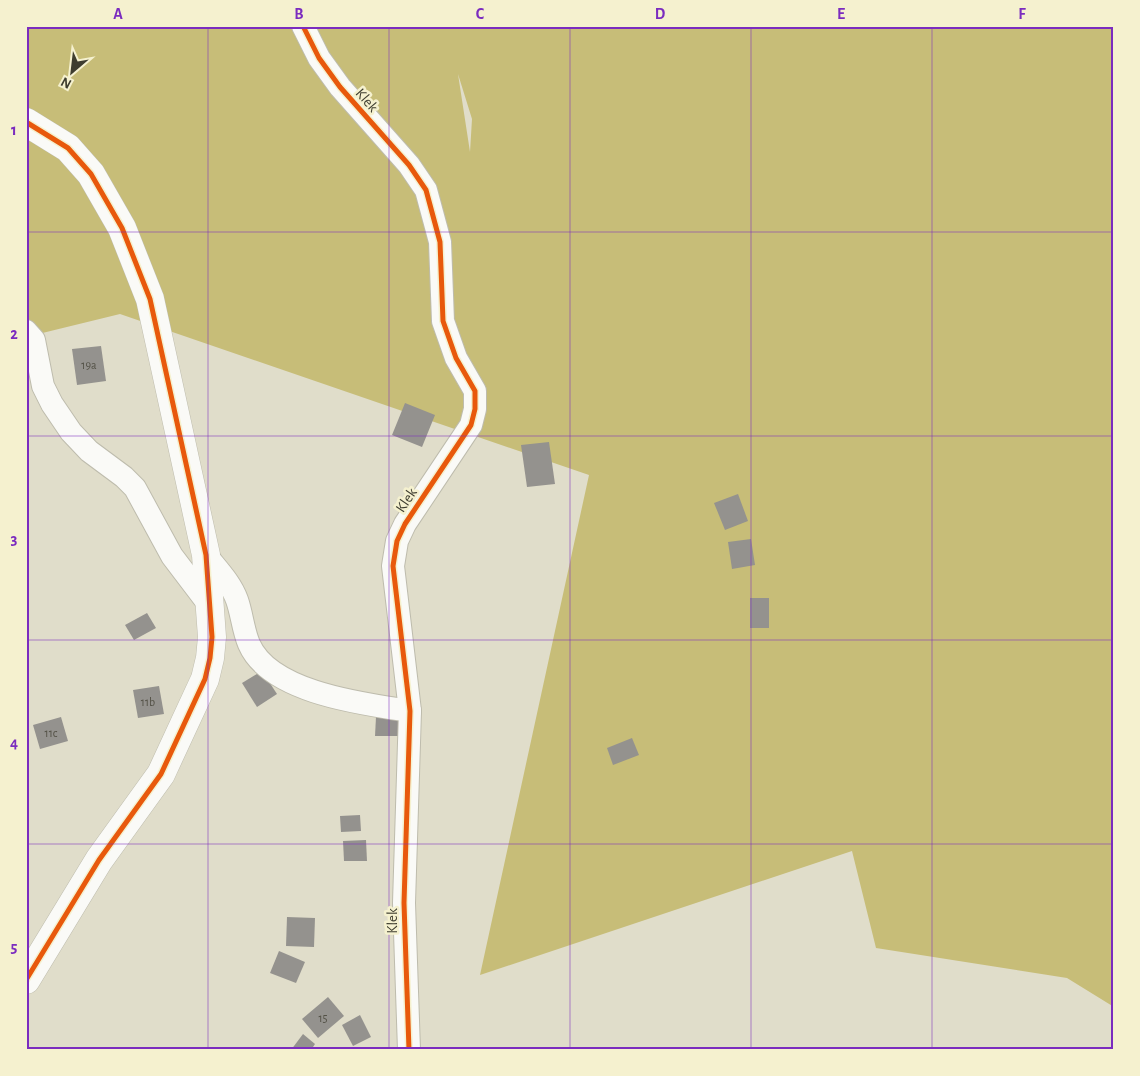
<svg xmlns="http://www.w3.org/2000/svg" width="1140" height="1076" viewBox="0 0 1140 1076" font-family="'Alegreya Sans',sans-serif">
<rect width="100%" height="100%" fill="#e0ddca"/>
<path fill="#c7bd78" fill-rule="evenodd" d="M26,26H1114V1007L1067,978L876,948L852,851L480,975L589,475L120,314L26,337ZM458,74L472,119L470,152Z"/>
<g fill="#94928e">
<polygon points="101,346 106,381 77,385 72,349"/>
<polygon points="405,403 435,415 422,447 392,435"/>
<polygon points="549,442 555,484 527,487 521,445"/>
<polygon points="738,494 748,521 725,530 714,503"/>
<polygon points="751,539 755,565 732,569 728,542"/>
<rect x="750" y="598" width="19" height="30"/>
<polygon points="147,613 156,628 134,640 125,625"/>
<polygon points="262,671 277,694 257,707 242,683"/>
<polygon points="159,686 164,714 138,718 133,690"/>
<polygon points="61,717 68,741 40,749 33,725"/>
<polygon points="376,717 402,718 402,736 375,736"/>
<polygon points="632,738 639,755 613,765 607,748"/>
<polygon points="360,815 361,831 341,832 340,816"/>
<polygon points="366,840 367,861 344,861 343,841"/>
<polygon points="287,917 315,918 314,947 286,946"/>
<polygon points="279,951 305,962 296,983 270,973"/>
<polygon points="328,997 344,1016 318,1038 302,1019"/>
<polygon points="360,1015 371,1037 353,1046 342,1025"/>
<polygon points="303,1034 315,1044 311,1050 291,1050"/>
</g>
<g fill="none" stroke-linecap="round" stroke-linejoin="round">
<g stroke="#bebcad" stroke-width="24">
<g id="street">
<polyline points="303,26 319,58 340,87 409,165 426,190 440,242 443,321 456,358 475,391 475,409 471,425 405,524 397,541 393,566 410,711 404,903 409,1050"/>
<polyline points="26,331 34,340 43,386 52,404 71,432 89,451 124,477 135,488 172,556 210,606"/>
<path d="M206,555C217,569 231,583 237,600C242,614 243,630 249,644C270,693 364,704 410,711"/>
</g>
</g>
<g stroke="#bebcad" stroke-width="29">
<polyline id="secondary" points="26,122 68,148 91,174 122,228 150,299 206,555 212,637 210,658 205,679 161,774 99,860 26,980"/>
</g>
<use href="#street" stroke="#fafaf7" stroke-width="22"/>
<use href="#secondary" stroke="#fafaf7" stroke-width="28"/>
<g stroke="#f5f1cf" stroke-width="8">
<g id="cycleway">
<polyline points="303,26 319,58 340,87 409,165 426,190 440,242 443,321 456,358 475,391 475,409 471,425 405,524 397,541 393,566 410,711 404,903 409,1050"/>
<polyline points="26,122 68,148 91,174 122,228 150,299 206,555 212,637 210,658 205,679 161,774 99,860 26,980"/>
</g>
</g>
<use href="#cycleway" stroke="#e8590c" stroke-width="5"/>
</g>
<path fill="none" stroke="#7b2cbf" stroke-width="1" stroke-opacity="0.55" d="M208,26V1050M389,26V1050M570,26V1050M751,26V1050M932,26V1050M26,232H1114M26,436H1114M26,640H1114M26,844H1114"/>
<g text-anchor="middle" stroke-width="5" stroke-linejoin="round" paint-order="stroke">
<g font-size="12" fill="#545247">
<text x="89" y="369">19a</text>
<text x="148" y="706">11b</text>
<text x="51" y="737">11c</text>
<text x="323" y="1022">15</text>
</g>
<g font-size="15" fill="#3e3d2f" stroke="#f5f1cf">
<text transform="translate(367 100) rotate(49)" y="5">Klek</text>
<text transform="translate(406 500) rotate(-56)" y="5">Klek</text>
<text transform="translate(392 921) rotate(-90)" y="5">Klek</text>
</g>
</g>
<rect width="1140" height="1076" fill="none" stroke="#f5f1cf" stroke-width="55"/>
<g transform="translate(72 72) rotate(208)" stroke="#f5f1cf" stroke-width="4" paint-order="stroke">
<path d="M0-4L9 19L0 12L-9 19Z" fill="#3e3d2f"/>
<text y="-8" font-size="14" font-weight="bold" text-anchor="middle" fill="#3e3d2f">N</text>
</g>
<rect x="28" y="28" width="1084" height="1020" fill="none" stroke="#7b2cbf" stroke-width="2"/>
<g font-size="16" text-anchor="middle" font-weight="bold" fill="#7b2cbf">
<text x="118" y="19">A</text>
<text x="299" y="19">B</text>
<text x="480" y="19">C</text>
<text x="660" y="19">D</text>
<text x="841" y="19">E</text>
<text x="1022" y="19">F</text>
<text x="14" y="135">1</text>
<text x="14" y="339">2</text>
<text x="14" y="544">3</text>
<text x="14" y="748">4</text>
<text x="14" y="952">5</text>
</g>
</svg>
